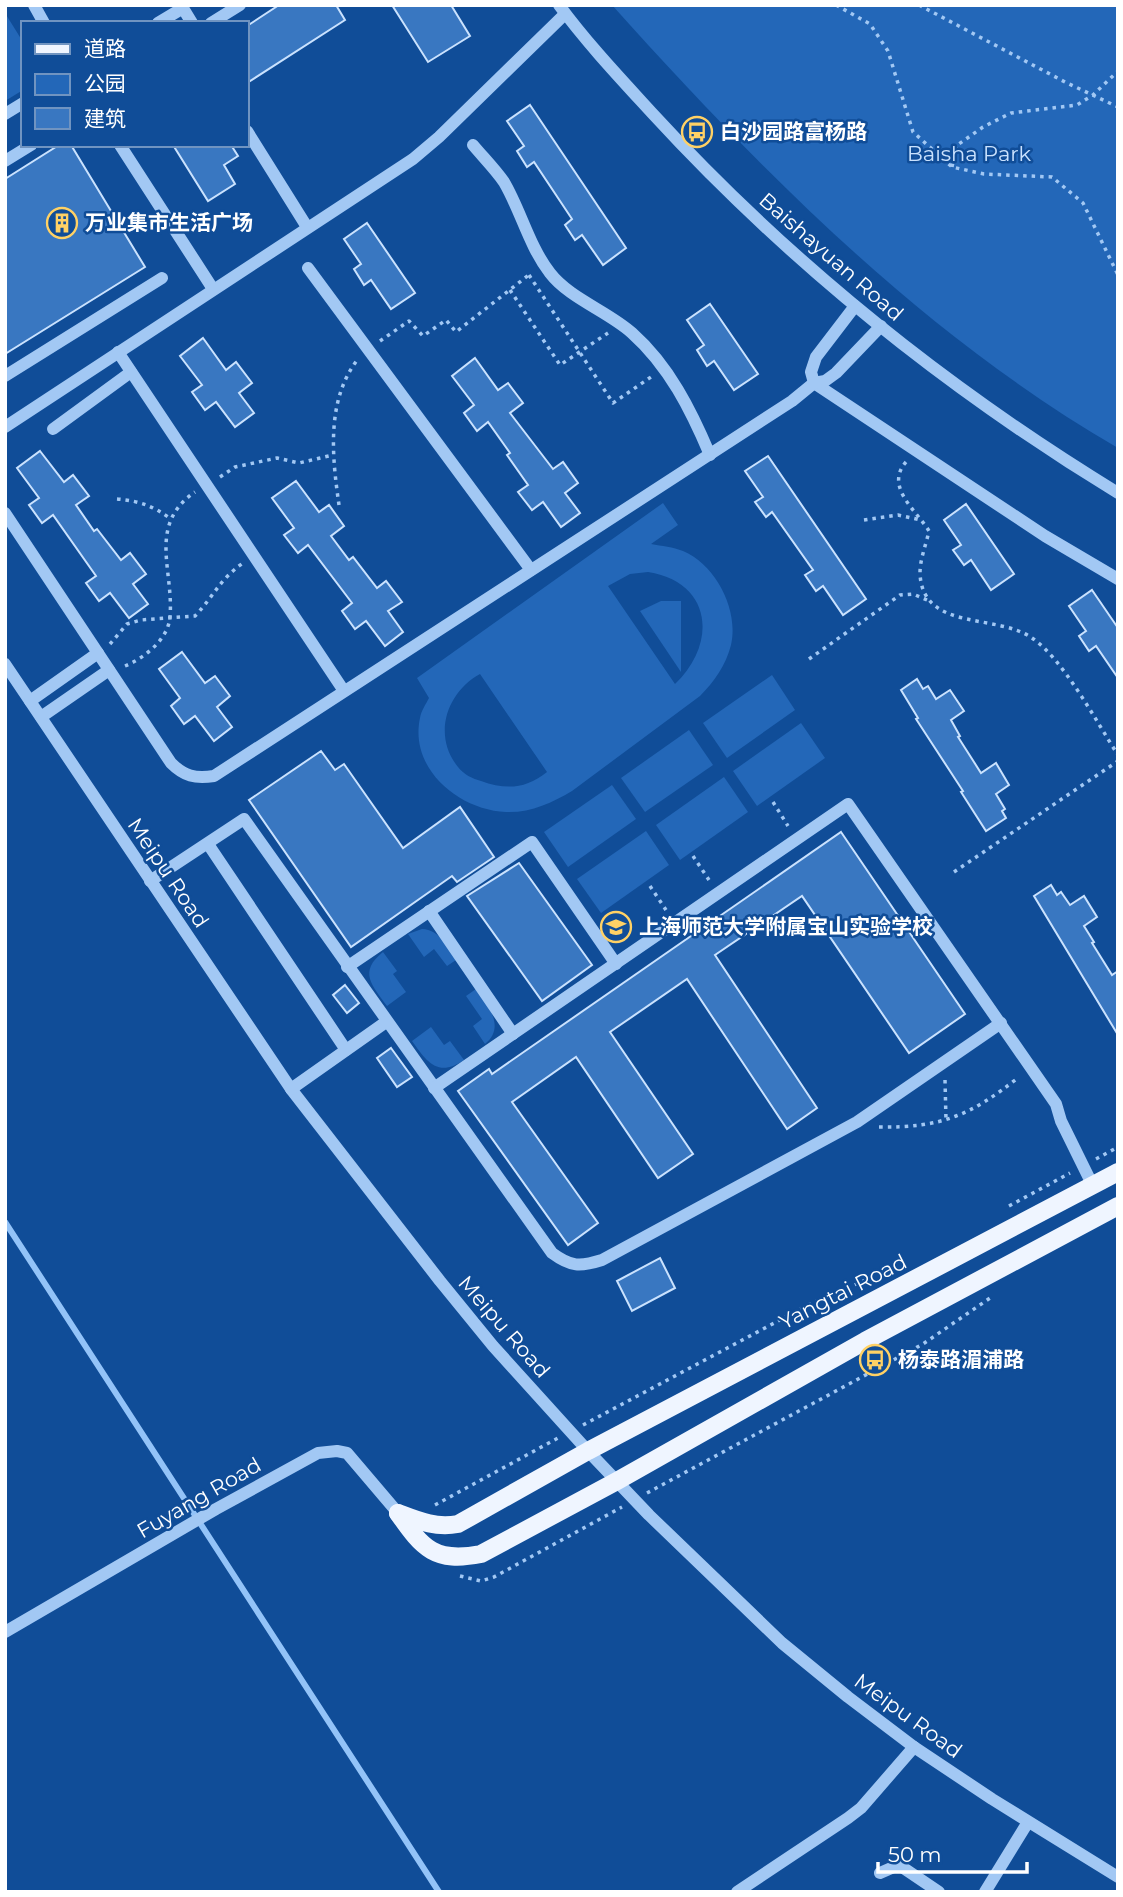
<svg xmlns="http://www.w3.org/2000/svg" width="1123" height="1897" viewBox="0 0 1123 1897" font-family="Montserrat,'Noto Sans SC',sans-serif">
<rect width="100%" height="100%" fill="#104d98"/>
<g fill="#2367b8" fill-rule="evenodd">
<path d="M612,5H1118V448C923,335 761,171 612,5Z"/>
<polygon points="5,13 23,42 23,90 5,101"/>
<path d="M663,503L678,525L651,544C662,546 673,547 683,551C716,565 739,610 731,645C726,665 714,682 700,696L572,791C552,803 530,813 506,812C459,810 409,769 420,718C421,711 426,704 429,698L417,678ZM648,572C712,582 718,643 675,684L608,586L630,574ZM480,674L547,772C526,789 506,790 481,781C473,779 463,774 458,767C432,735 447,692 480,674Z"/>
<polygon points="661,601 681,601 681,672 640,611"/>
<polygon points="772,675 795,710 727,758 703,723"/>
<polygon points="801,723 825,758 757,806 733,771"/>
<polygon points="689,730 713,765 645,812 621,778"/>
<polygon points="724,777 748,812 680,860 656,825"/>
<polygon points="612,785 636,819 568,867 544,832"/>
<polygon points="646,831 669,865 601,913 577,879"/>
<path d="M422,929C440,930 446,946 456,960L447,966L434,949L424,957L408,934Z"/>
<path d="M383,952L397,971L393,974L406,992L387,1006C372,985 358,972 383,952Z"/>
<path d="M476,989C488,1005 506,1027 485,1044L473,1026L482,1019L466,996Z"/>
<path d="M431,1027L444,1045L450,1041L464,1060C438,1078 427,1062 412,1041Z"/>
</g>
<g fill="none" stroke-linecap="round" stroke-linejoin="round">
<polyline stroke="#93c3f8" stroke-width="6" points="5,1222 439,1892"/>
</g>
<g fill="#3977c1" stroke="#cae2fe" stroke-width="2">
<polygon points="279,5 336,5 345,20 247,83 247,26"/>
<polygon points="392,5 451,5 470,36 428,62"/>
<polygon points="530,105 626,248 603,265 582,235 575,240 565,225 572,219 534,162 527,167 517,151 524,146 507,121"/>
<polygon points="59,145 71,145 145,267 5,354 5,179"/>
<polygon points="173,145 231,145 238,156 224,165 235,184 208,201"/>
<polygon points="367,223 415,293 391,309 371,280 364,285 354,269 361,264 344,239"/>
<polygon points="710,304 758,374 734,390 714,361 707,366 697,350 704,345 687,320"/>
<polygon points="203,338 226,370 236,362 252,383 239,393 254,413 235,427 216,402 205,410 192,392 202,385 180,356"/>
<polygon points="475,358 498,390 508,383 523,403 510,413 553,469 563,462 578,483 565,493 580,513 561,527 543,502 532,510 518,492 528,485 507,455 510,453 488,422 477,431 464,413 474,405 452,376"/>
<polygon points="40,451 64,482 73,475 89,496 76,505 94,531 97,529 121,560 130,553 146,574 133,584 148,604 129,618 110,593 99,601 86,583 96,576 53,515 42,523 29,505 39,498 17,468"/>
<polygon points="768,456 866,599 843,615 823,586 816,591 805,575 813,570 772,512 766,517 755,502 763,497 745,471"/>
<polygon points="296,481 319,512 329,505 344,526 331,536 349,560 353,557 377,588 386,581 402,602 388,611 403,632 385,646 366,621 355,629 342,611 352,603 308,545 298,553 284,535 294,528 272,498"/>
<polygon points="966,504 1014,574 991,590 971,560 964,565 953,550 961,545 944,520"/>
<polygon points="1092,590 1118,628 1118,678 1096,646 1089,651 1079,636 1086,631 1069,606"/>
<polygon points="182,652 205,683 215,676 230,696 217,707 232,727 214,741 195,716 184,724 171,706 180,698 159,669"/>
<polygon points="917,679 923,689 928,686 936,699 950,690 964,711 951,720 960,736 958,737 981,773 996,763 1009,785 996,794 1005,809 1002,811 1006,818 986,831 961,792 963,791 916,719 918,718 901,690"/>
<polygon points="321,751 335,770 344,764 403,848 460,807 494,857 457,882 452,876 351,947 249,800"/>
<polygon points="841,832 965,1014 909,1053 802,896 715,955 817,1108 787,1129 687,979 610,1032 693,1154 658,1178 576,1057 512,1102 598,1223 568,1245 458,1091 489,1069 492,1074"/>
<polygon points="519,863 592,965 542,1001 467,896"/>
<polygon points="1051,885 1057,895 1061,892 1070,905 1084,896 1097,917 1084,926 1094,942 1092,943 1112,975 1118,971 1118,1035 1034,896"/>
<polygon points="345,985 359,1003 347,1013 333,995"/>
<polygon points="391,1048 412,1077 397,1087 377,1058"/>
<polygon points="660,1258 675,1288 632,1311 617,1281"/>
</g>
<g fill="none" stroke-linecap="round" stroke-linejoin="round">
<g stroke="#a2c8f4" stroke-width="3.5" stroke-dasharray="3.5 5" stroke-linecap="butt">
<polyline points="836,5 870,24 888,51 913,132 952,167 984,174 1052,177 1083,203 1118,275"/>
<polyline points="919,5 1065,82 1118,107"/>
<polyline points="952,167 956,146 983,127 1011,113 1077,105 1093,95 1118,71"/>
<polyline points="529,275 613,403 651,377"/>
<polyline points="510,290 560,365 608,333"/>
<polyline points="380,341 409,321 423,336 446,320 456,332 530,274"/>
<path d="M906,462C884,487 917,511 929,531C926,545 920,559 920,573C922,632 997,613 1032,638C1063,659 1096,721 1118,755"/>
<polyline points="220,477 235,467 277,458 299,463 333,455"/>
<path d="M117,499C140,501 153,506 171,519"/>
<path d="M339,505C332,456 326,400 358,359"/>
<polyline points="864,520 898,515 921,520"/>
<path d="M110,644L127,624L141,620L195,616C214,596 219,580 243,563"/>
<polyline points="809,659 900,595 913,594 927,600"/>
<path d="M125,666C144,658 168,640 170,617C174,570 147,525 195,492"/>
<polyline points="773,802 788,826"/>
<polyline points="693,856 709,880"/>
<polyline points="954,872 1118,761"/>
<polyline points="650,886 666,910"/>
<polyline points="945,1080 946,1120"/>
<path d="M879,1127C942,1128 971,1115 1019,1077"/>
<polyline points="1096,1159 1118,1147"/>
<polyline points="1009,1206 1070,1173"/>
<polyline points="583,1425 808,1305 882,1273"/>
<polyline points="647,1493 923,1344 993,1296"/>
<polyline points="435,1505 558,1438"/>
<polyline points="460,1576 481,1581 494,1577 622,1507"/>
</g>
<g stroke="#a2c8f4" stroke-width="12">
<polyline points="34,5 44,23"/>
<polyline points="181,5 192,23"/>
<path d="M559,5C587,43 620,78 652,113C788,261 946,388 1118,493"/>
<polyline points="158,23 183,8"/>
<polyline points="211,23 240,5"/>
<polyline points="5,114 23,103"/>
<polyline points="247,131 307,227"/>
<polyline points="120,145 213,289"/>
<path d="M473,145C483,157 495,169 504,182C521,211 529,246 550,273C569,298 609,312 632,333C669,366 691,410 710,455"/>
<polyline points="5,161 31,145"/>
<polyline points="308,268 531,570"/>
<polyline points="855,306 816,357 811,372 814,383 1045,536 1118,579"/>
<polyline points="118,352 344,691"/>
<polyline points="5,376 162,278"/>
<polyline points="5,427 413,159 439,137 565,14"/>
<polyline points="53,429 131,372"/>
<path d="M5,513L171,763C184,776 195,779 214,776L792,401L814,383L825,381L836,373L881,326"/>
<polyline points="5,664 291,1089 440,1281 493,1346 588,1451 649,1515 782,1643 848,1697 914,1747 992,1799 1118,1877"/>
<polyline points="30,701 98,653"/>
<polyline points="41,717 109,670"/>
<polyline points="208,844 346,1050"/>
<path d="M150,881L244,819L552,1253C571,1267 580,1267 602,1260L857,1122L1001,1023"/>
<polyline points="429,911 513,1034"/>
<polyline points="347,967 532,842 616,964"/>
<polyline points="434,1088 848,804 1056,1104 1061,1121 1093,1186"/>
<polyline points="291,1089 386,1022"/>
<polyline points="5,1632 216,1509 318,1453 337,1451 347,1453 398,1513"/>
<polyline points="880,1873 896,1866 902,1867 939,1892"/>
<polyline points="737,1892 848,1818 861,1808 914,1747"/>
<polyline points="985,1892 1028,1822"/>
</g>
<g stroke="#eff5ff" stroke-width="18">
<path d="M398,1513C423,1549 435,1563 481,1554L617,1481L865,1341L1118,1206"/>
<path d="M398,1513C419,1521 435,1528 458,1524L588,1451L1118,1172"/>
</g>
</g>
<defs>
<g id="bus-ring" transform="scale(1.575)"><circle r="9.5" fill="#104d98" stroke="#ffd165" stroke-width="1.5"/><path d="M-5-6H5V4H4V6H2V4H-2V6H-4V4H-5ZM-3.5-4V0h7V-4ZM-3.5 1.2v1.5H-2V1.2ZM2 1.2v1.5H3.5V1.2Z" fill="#ffd165"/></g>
<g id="building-ring" transform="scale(1.575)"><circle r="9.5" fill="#104d98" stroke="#ffd165" stroke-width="1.5"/><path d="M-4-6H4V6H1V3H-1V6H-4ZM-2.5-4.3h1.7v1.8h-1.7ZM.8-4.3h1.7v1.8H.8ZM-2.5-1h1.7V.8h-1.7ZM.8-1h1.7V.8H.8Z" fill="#ffd165"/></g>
<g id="school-ring" transform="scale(1.575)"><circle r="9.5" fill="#104d98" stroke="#ffd165" stroke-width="1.5"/><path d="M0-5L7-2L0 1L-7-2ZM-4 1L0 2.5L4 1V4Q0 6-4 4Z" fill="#ffd165"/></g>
</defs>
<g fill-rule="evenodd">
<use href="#bus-ring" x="697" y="132"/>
<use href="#building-ring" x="62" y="223"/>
<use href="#school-ring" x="616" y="927"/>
<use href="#bus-ring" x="875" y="1360"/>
</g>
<g text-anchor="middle" stroke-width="5" stroke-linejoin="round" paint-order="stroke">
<g font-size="21" font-weight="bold" fill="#fff" stroke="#104d98" text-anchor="start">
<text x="720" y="139">白沙园路富杨路</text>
<text x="85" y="230">万业集市生活广场</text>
<text x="639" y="934">上海师范大学附属宝山实验学校</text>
<text x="898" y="1367">杨泰路湄浦路</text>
</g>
<g font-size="21" fill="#cae2fe" stroke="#104d98">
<text x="969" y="161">Baisha Park</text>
</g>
<g font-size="21" fill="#fff" stroke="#104d98">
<text transform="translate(831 257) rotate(41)" y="7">Baishayuan Road</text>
<text transform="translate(168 873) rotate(56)" y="7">Meipu Road</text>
<text transform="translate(843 1292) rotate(-27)" y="7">Yangtai Road</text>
<text transform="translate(504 1327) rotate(49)" y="7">Meipu Road</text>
<text transform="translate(199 1498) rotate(-30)" y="7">Fuyang Road</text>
<text transform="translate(908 1716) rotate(36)" y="7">Meipu Road</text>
</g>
</g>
<rect width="1123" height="1897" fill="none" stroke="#ffffff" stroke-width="14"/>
<rect x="21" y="21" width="228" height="126" fill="#104d98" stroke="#7094c1" stroke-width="2"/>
<rect x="35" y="44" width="35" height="10" fill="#eff5ff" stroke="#7094c1" stroke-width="2"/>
<text x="84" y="56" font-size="21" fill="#ffffff">道路</text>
<rect x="35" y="74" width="35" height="21" fill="#2367b8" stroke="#7094c1" stroke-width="2"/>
<text x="84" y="91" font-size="21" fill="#ffffff">公园</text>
<rect x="35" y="108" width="35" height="21" fill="#3977c1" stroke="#7094c1" stroke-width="2"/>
<text x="84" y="126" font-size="21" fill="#ffffff">建筑</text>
<path d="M878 1862v10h149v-10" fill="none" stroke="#ffffff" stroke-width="3.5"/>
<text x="888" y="1862" font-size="21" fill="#ffffff" stroke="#104d98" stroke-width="5" paint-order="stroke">50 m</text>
</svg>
